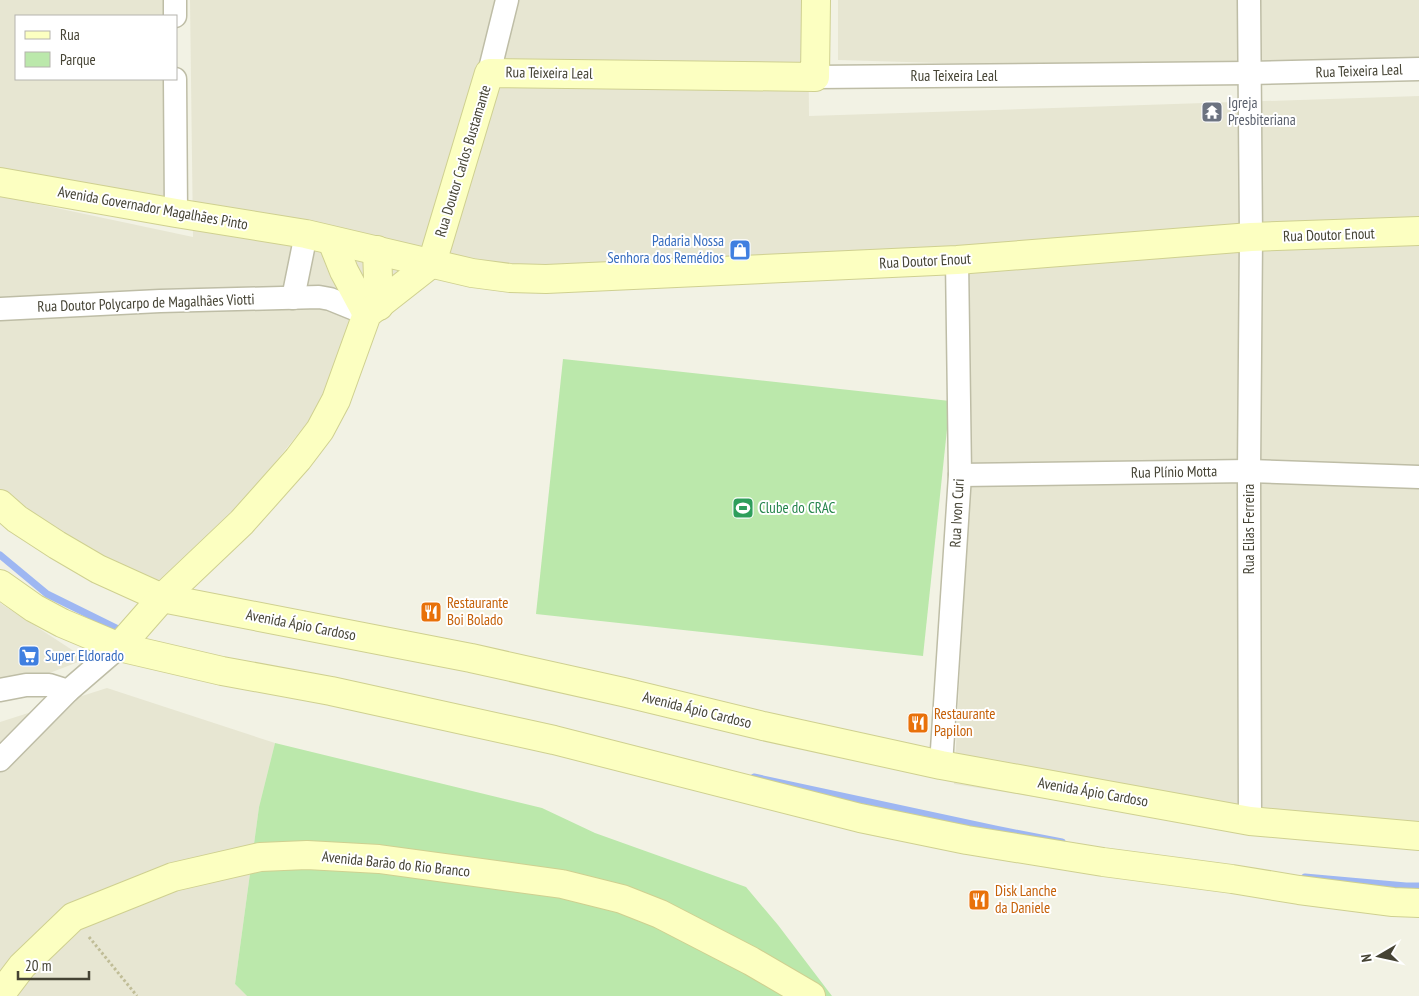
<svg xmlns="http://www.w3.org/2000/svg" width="1419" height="996" viewBox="0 0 1419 996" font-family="'PT Sans Narrow',sans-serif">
<rect width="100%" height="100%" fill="#f2f2e4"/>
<g fill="#e7e6d2">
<polygon points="0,0 166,0 166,16 16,16 16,79 168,79 172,210 0,173"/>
<polygon points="190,0 808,0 809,116 1419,96 1419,839 1264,834 954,784 969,494 969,264 524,286 423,258 351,335 316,412 163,600 0,497 0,196 193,237"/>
<polygon points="838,0 1419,0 1419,70 1251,72 838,60"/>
<polygon points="0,603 86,659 0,692"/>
<polygon points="107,688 275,743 259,807 235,984 247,996 0,996 0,722"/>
</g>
<g fill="#bbe8ab">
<polygon points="563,359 950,401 923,656 536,614"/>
<polygon points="275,743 542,808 595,833 746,887 778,925 832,996 247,996 235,984 259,807"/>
</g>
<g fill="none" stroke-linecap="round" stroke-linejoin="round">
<g stroke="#9eb7f2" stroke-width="7">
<polyline points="0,555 47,594 124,632"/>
<polyline points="754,777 995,829 1062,842"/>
<polyline points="1305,877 1406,886 1419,886"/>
</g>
<g stroke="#bebda6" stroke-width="25">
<g id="street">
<polyline points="175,0 175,16"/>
<polyline points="1249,0 1251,237 1249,471 1250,821"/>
<polyline points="489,73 507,0"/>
<polyline points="815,77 1249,73 1419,69"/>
<polyline points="175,79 176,213"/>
<polyline points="293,298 306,234"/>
<polyline points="0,309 160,301 319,297 330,299 367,314"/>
<polyline points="960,475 1249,471 1419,477"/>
<polyline points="0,690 26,685 49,685 68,691"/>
<polyline points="0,760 68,691 119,647"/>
<polyline points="941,765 960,475 957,260"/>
</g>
</g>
<g stroke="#cfd090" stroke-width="30">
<g id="secondary">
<polyline points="0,182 176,213 306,234 472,273 510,278 546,279 957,260 1251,237 1419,231"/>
<polyline points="332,241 344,271 367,314"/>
<polyline points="377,250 379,306"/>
<polyline points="432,263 489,73 815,77 816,0"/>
<polyline points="0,504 17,519 57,545 98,569 162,598 471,658 623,692 763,726 941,765 1250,821 1419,836"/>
<polyline points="0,584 34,608 62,623 119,647 222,671 331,691 554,740 860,818 967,840 1103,862 1232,879 1299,890 1393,902 1419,903"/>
<polyline points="119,647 162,598 242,522 298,459 320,430 336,400 367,314 432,263"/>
<polyline points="0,995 22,966 73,917 173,877 260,857 307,855 379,859 562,884 622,899 660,914 751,961 811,996"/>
</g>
</g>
<polyline stroke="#c0bd97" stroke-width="3" stroke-dasharray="2.5 2.5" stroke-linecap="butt" points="89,937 137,996"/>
<use href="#street" stroke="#fff" stroke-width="22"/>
<use href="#secondary" stroke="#fcffc1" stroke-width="28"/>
</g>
<defs>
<g id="temple-square" transform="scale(1.125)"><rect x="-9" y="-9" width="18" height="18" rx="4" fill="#6b7280" stroke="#fff"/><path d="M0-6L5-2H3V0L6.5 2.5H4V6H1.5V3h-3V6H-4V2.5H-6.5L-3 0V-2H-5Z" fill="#fff"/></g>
<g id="shop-square" transform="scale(1.125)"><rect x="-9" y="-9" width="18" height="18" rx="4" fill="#3f7fe0" stroke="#fff"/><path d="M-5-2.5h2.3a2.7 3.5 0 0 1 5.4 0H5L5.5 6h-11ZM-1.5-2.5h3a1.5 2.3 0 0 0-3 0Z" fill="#fff"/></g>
<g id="stadium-square" transform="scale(1.125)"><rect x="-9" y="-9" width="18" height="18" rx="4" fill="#2e9e5b" stroke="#fff"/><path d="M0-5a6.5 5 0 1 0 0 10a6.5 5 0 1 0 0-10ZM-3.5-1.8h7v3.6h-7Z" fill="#fff"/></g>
<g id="restaurant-square" transform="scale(1.125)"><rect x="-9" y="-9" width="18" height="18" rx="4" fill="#e8710a" stroke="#fff"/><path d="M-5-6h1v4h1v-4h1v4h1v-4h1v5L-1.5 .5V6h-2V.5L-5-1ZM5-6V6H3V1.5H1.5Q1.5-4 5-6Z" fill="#fff"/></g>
<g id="supermarket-square" transform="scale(1.125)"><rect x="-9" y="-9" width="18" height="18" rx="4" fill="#3f7fe0" stroke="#fff"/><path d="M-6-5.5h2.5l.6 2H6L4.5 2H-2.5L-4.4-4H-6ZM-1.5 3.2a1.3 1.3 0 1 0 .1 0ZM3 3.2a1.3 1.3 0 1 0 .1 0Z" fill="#fff"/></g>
</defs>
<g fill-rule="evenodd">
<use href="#temple-square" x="1212" y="112"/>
<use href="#shop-square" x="740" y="250"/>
<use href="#stadium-square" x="743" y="508"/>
<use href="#restaurant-square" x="431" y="612"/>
<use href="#supermarket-square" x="29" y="656"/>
<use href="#restaurant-square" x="918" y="723"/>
<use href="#restaurant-square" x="979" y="900"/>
</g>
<g text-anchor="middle" stroke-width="4" stroke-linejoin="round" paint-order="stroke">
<g font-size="15" fill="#454334" stroke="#fff">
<text transform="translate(1359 71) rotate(-2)" y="5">Rua Teixeira Leal</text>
<text transform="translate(549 73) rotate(1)" y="5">Rua Teixeira Leal</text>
<text x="954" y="81">Rua Teixeira Leal</text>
<text transform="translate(463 161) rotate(-73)" y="5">Rua Doutor Carlos Bustamante</text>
<text transform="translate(153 208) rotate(10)" y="5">Avenida Governador Magalhães Pinto</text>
<text transform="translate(1329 235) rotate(-2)" y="5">Rua Doutor Enout</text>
<text transform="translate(925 261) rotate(-3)" y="5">Rua Doutor Enout</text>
<text transform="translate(146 303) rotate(-2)" y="5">Rua Doutor Polycarpo de Magalhães Viotti</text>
<text transform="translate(1174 472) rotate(-1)" y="5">Rua Plínio Motta</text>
<text transform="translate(957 513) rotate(-87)" y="5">Rua Ivon Curi</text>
<text transform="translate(1249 529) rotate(-90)" y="5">Rua Elias Ferreira</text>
<text transform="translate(301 625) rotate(11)" y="5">Avenida Ápio Cardoso</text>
<text transform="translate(697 710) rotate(14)" y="5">Avenida Ápio Cardoso</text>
<text transform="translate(1093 792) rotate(10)" y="5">Avenida Ápio Cardoso</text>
<text transform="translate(396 864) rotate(6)" y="5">Avenida Barão do Rio Branco</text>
</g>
<g font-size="15" fill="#5b616d" stroke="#fff" text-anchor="start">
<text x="1228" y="108">Igreja<tspan x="1228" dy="17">Presbiteriana</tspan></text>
</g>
<g font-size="15" fill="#366cbe" stroke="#fff" text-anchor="end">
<text x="724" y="246">Padaria Nossa<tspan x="724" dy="17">Senhora dos Remédios</tspan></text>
<text x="45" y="661" text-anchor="start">Super Eldorado</text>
</g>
<g font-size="15" fill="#27864d" stroke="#fff" text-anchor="start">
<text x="759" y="513">Clube do CRAC</text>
</g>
<g font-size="15" fill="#c56008" stroke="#fff" text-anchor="start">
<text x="447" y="608">Restaurante<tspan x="447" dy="17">Boi Bolado</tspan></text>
<text x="934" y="719">Restaurante<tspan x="934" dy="17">Papilon</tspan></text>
<text x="995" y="896">Disk Lanche<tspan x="995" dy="17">da Daniele</tspan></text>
</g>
</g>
<rect x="15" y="15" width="162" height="65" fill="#ffffff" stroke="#b5b4ae"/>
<rect x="25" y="31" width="25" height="8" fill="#fcffc1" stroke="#b5b4ae"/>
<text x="60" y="40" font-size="15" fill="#454334">Rua</text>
<rect x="25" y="52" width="25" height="15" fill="#bbe8ab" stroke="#b5b4ae"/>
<text x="60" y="65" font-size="15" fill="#454334">Parque</text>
<g transform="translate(1379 956) rotate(261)" stroke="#ffffff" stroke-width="4" paint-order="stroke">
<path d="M0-4L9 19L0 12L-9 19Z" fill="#454334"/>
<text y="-8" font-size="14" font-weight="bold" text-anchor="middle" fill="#454334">N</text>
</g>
<path d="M18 971v8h71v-8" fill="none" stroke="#454334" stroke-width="2.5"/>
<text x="25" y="971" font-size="15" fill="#454334" stroke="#ffffff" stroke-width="4" paint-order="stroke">20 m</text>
</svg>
